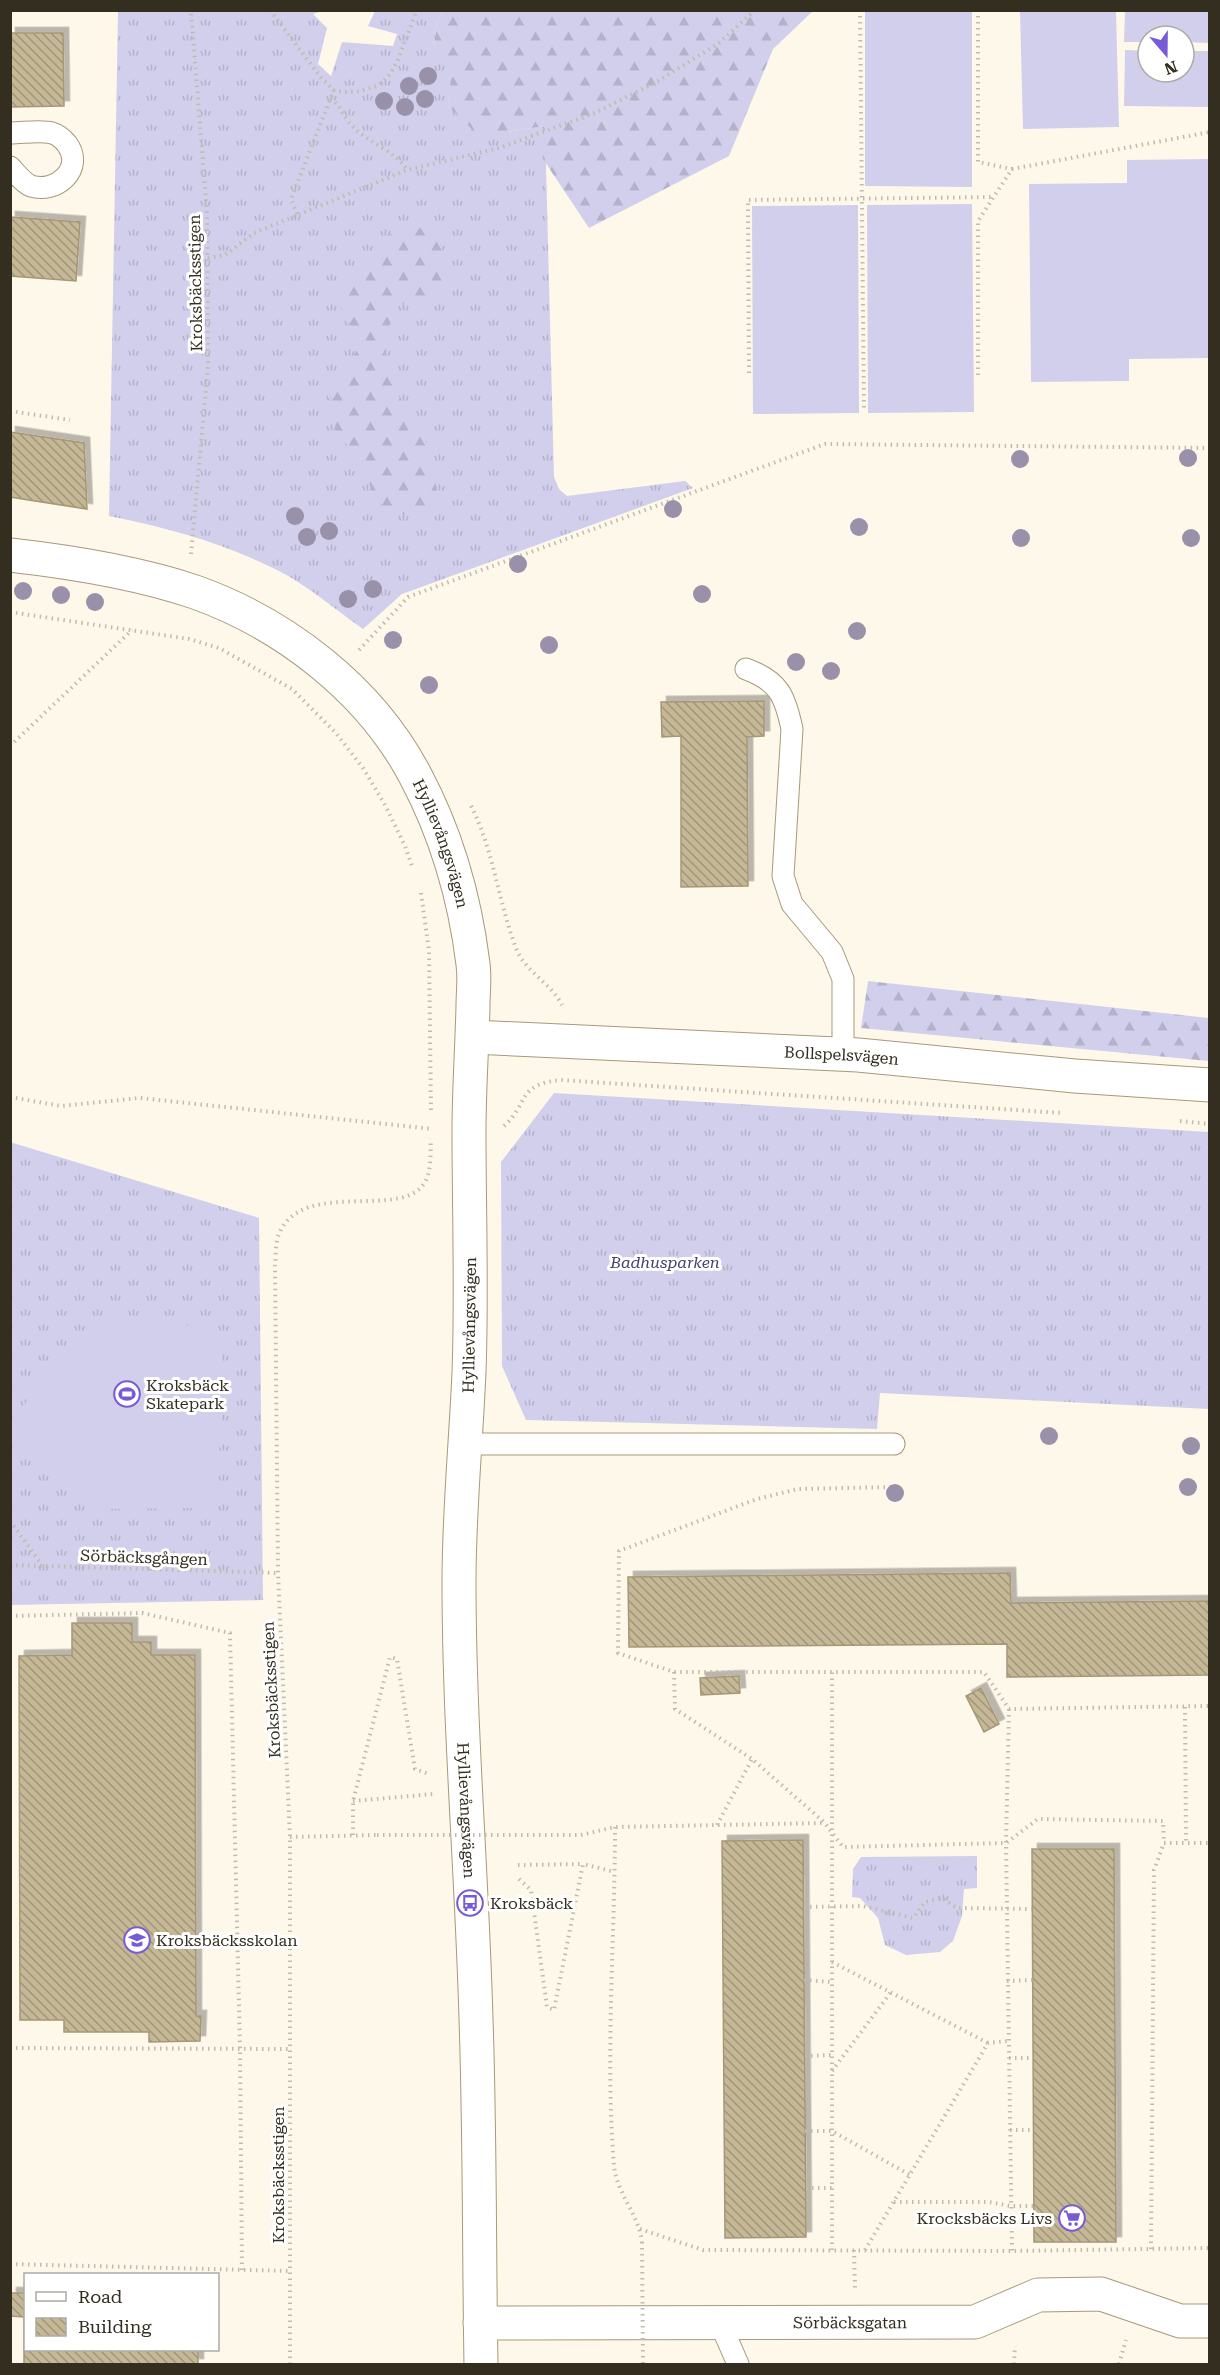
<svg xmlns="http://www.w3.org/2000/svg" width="1220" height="2375" viewBox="0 0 1220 2375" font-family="'Roboto Serif',serif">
<defs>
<pattern id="grass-tufts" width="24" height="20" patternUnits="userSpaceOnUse" patternTransform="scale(1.5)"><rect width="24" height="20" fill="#d1cfec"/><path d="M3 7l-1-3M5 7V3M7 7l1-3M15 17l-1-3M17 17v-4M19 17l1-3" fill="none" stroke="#b4b2ca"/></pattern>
<pattern id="forest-firs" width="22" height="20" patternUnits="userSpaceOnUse" patternTransform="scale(1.5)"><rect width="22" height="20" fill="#d1cfec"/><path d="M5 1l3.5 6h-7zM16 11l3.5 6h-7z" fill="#b4b2ca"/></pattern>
<pattern id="building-back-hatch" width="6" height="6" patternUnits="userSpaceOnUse" patternTransform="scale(1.5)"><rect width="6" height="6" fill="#c5b896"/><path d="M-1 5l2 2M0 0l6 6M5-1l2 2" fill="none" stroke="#a1967a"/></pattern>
<filter id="shadow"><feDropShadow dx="5.5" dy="-5.5" stdDeviation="0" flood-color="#0004"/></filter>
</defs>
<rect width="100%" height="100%" fill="#fef8ea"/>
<g fill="url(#grass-tufts)">
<path d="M118,11H322L313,14L327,28L318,64L331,76L342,42L393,46L397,34L368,26L375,11H443L437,22L434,45L452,73L449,107L507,132L545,126L554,477L559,489L567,496L685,481L693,488L402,594L363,629C337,611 307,585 279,571C224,543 169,528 109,516Z"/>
<polygon points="554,1093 1209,1132 1209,1409 880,1393 877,1429 526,1420 502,1366 501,1162"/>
<polygon points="10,1142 259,1218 263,1600 11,1605"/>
<polygon points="977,1856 977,1888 964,1889 962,1916 953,1941 940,1952 906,1955 885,1945 878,1918 860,1898 852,1897 853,1869 861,1857"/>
</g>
<g fill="url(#forest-firs)">
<polygon points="443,11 443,10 813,11 773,49 729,156 589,228 545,162 545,126 507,132 475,132 449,107 451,73 434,45 437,22"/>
<path d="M404,221C442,237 440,239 451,279L426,295L395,307L388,332L383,364L397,394L422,426L437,489L430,509L415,516L396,513L375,500L360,456L337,436L330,391L359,347L355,333L333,293Z"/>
<polygon points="868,981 1209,1018 1209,1061 861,1028"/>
</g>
<g fill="#d1cfec">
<polygon points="865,11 972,11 972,187 865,186"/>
<polygon points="1020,11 1116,11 1119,127 1023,129"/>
<polygon points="1125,11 1209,11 1209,43 1184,42 1184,36 1148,36 1148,42 1124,42"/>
<polygon points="1125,50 1148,51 1148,72 1184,72 1184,51 1209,51 1209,107 1124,106"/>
<polygon points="1209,159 1209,358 1129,359 1129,381 1031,382 1029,184 1127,183 1127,160"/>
<polygon points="972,204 974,412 868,413 867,205"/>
<polygon points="858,205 859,413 753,414 752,206"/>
<polygon points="110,1315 212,1329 222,1354 222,1432 216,1469 222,1489 196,1508 87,1509 22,1449 16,1418 46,1369"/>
</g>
<g fill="url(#building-back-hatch)" stroke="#a59877" stroke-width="1.5" filter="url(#shadow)">
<polygon points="10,33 63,33 64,106 10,107"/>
<polygon points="10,217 80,222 76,281 10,276"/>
<polygon points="10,432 84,443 87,509 10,497"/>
<polygon points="764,701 764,736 747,737 748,886 681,887 681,736 662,737 661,702"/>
<polygon points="1010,1573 1011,1603 1210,1601 1210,1675 1007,1677 1007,1644 629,1647 628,1577"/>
<polygon points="72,1623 132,1623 132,1642 151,1642 151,1655 195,1655 196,2016 201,2016 200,2041 149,2042 149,2032 64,2032 64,2020 20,2020 19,1656 72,1655"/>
<polygon points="739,1676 740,1693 701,1695 700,1678"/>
<polygon points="981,1688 999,1724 984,1732 966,1696"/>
<polygon points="803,1840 806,2237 725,2238 722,1841"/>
<polygon points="1032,1849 1114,1849 1116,2242 1034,2242"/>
<polygon points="11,2293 26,2293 26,2350 198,2350 198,2364 24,2364 24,2317 11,2316"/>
</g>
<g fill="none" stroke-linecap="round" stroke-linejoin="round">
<g stroke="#a79a79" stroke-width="23">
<g id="lane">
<path d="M10,133C24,133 40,130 52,133C59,135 63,139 67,144C85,169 56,194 31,186C23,183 16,173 10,167"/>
<path d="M746,669C779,681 785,696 792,729L783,876L792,904L832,952L843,979V1055"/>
<polyline points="463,1444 894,1444"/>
<polyline points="720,2323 738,2364"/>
</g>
</g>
<g stroke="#a79a79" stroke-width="35">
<g id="street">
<path id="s1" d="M10,555C72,562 136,572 195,592C285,624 370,690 415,775C446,833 465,899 473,964C475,978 473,992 473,1006C472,1048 469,1090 469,1131C469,1212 472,1292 469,1372C466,1442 459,1511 459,1581C459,1727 472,1873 476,2019C480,2134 479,2250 481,2364"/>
<path id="s2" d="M473,1037L858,1055L1075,1076L1210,1085"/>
<path id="s3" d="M480,2323L975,2322L1038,2295L1101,2294L1180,2321H1210"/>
</g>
</g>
<g stroke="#c1bbad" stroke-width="4" stroke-dasharray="1.5 4.5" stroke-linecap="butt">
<polyline points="270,10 322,79 334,90 345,92 361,91 379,85 390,74 397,62 417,10"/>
<polyline points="860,10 864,411"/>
<polyline points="978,10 978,162 1012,169"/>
<path d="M330,99C340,104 341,112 348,121C364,142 394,149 407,170"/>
<polyline points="297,214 291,199 334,90"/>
<polyline points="208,258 225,255 254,233 407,170 499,148 595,113 658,81 719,43 755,10"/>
<polyline points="749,373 748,200 992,197"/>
<polyline points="978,375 978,221 1012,169 1210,132"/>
<polyline points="10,411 70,420"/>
<polyline points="191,554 208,366 207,213 191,10"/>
<polyline points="10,612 189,639 219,648 292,689 336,733 363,768 385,805 405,846 412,866"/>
<polyline points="359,650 408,597 825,444 1210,448"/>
<polyline points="10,746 132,630"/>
<path d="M471,806C494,851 498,901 516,948C525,972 551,983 562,1005"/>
<polyline points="421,893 429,951 431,1113"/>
<polyline points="10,1097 61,1106 140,1098 433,1129"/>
<polyline points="1180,1121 1210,1124"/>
<path d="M504,1126C529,1104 516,1084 561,1080L1062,1113"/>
<polyline points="891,1487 798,1489 757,1499 619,1551 618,1653 674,1672 984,1672 1009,1709 1210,1706"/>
<polyline points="10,1521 42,1565"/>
<polyline points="10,1565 278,1573"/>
<polyline points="10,1616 142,1613 230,1633 240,2049 242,2270"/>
<polyline points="674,1672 675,1709 752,1759 824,1822 843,1847 1006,1843 1038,1819 1163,1821 1164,1843 1210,1843"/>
<polyline points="1185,1707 1186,1843"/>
<polyline points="1009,1709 1006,1843 1012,2251"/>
<polyline points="353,1801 433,1794"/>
<polyline points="717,1825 752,1759"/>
<path d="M615,1827C615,1939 605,2055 614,2166C617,2194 639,2215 642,2242"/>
<polyline points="353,1835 353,1801 390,1657 397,1659 415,1769 429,1774"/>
<polyline points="581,1835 615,1827 823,1823"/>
<polyline points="290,1837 377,1835"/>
<polyline points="518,1865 583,1864"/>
<polyline points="519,1879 531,1890 547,2007 554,2010 583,1864 615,1872"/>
<polyline points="804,1907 863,1906 913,1918 925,1902 942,1898 957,1908 1032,1909"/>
<polyline points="832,1962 988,2043"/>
<polyline points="804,1980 832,1982"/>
<polyline points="1007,1981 1033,1980"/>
<polyline points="10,2048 290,2049"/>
<polyline points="805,2056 832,2055"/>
<polyline points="1009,2058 1033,2058"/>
<polyline points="832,2071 891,1992"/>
<polyline points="1010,2130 1033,2130"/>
<polyline points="805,2131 832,2131 910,2175"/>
<polyline points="806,2188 832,2188"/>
<polyline points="894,2202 989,2202 1011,2206 1034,2206"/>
<polyline points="640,2229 703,2250 1012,2251 1210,2248"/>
<polyline points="1151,2249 1154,1870 1164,1843"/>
<polyline points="832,2250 832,1671"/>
<polyline points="854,2250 855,2288"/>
<polyline points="865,2250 988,2043 1008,2041"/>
<polyline points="10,2264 290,2271"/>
<path d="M290,2364V1837L278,1573L275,1266C276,1256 275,1243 279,1234C303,1176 406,1223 426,1180C432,1167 430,1152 431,1139"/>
<polyline points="1014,2364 1015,2346"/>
<polyline points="1119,2364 1126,2340"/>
</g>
<use href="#lane" stroke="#fff" stroke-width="21"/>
<use href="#street" stroke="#fff" stroke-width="33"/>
<g stroke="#c1bbad" stroke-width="4" stroke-dasharray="1.5 4.5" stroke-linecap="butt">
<polyline points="377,1835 581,1835"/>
<polyline points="642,2242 643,2364"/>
</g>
</g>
<g fill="#9991aa">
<circle cx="428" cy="76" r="9"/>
<circle cx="409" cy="86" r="9"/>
<circle cx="425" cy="99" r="9"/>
<circle cx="384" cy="101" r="9"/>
<circle cx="405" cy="107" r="9"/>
<circle cx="1188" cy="458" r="9"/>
<circle cx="1020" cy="459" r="9"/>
<circle cx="673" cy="509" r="9"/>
<circle cx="295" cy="516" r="9"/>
<circle cx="859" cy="527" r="9"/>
<circle cx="329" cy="531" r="9"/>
<circle cx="307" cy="537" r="9"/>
<circle cx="1021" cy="538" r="9"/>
<circle cx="1191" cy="538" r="9"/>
<circle cx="518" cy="564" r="9"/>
<circle cx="373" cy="589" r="9"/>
<circle cx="23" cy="591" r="9"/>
<circle cx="702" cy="594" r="9"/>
<circle cx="61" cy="595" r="9"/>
<circle cx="348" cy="599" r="9"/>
<circle cx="95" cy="602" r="9"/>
<circle cx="857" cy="631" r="9"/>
<circle cx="393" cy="640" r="9"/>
<circle cx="549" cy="645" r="9"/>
<circle cx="796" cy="662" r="9"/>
<circle cx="831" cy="671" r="9"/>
<circle cx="429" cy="685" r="9"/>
<circle cx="1049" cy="1436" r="9"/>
<circle cx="1191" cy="1446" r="9"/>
<circle cx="1188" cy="1487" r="9"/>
<circle cx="895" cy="1493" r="9"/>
</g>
<defs>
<g id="stadium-ring" transform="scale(1.35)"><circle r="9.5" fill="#fff" stroke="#775bd6" stroke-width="1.5"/><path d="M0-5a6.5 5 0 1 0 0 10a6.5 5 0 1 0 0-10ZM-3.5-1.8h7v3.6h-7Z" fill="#775bd6"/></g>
<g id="bus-ring" transform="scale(1.35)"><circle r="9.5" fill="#fff" stroke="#775bd6" stroke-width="1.5"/><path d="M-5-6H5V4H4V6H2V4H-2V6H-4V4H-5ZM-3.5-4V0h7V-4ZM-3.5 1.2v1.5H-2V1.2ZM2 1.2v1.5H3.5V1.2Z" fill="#775bd6"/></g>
<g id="school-ring" transform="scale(1.35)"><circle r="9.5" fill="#fff" stroke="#775bd6" stroke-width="1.5"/><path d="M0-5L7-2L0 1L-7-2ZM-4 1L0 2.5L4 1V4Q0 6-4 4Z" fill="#775bd6"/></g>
<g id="supermarket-ring" transform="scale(1.35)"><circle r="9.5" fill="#fff" stroke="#775bd6" stroke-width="1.5"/><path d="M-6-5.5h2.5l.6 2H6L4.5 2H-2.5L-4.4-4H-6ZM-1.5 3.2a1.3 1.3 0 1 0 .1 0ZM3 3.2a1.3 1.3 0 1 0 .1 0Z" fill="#775bd6"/></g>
</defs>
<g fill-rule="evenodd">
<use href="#stadium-ring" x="127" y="1394"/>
<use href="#bus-ring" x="470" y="1903"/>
<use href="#school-ring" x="137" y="1940"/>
<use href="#supermarket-ring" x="1072" y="2218"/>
</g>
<g text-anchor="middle" stroke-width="6" stroke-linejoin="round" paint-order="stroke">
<g font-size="16" fill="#332e20" stroke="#fff">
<text transform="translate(195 283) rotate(-91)" y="6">Kroksbäcksstigen</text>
<text dy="6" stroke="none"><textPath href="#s1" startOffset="555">Hyllievångsvägen</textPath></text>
<text dy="6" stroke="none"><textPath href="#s2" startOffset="369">Bollspelsvägen</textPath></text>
<text transform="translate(469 1325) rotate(-89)" y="6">Hyllievångsvägen</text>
<text transform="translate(144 1557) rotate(2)" y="6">Sörbäcksgången</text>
<text transform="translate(271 1690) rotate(-93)" y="6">Kroksbäcksstigen</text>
<text dy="6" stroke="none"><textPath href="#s1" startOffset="1527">Hyllievångsvägen</textPath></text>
<text transform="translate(278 2175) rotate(-90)" y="6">Kroksbäcksstigen</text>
<text dy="6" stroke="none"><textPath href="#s3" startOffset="370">Sörbäcksgatan</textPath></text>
</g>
<g font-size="16" font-style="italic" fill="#473d75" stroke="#fff">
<text x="665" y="1268">Badhusparken</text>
</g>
<g font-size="16" fill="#332e20" stroke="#fff" text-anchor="start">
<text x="146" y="1391">Kroksbäck<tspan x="146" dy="18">Skatepark</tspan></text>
<text x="490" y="1909">Kroksbäck</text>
<text x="156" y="1946">Kroksbäcksskolan</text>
<text x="1052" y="2224" text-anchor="end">Krocksbäcks Livs</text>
</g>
</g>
<rect width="1220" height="2375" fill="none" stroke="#332e20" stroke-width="24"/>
<rect x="24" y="2273" width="195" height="78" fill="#ffffff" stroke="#adaba6" stroke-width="1.5"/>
<rect x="36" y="2292" width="30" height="9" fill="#ffffff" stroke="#adaba6" stroke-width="1.5"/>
<text x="78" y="2303" font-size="18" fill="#332e20">Road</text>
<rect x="36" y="2318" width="30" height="18" fill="url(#building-back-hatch)" stroke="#adaba6" stroke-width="1.5"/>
<text x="78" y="2333" font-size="18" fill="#332e20">Building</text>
<g transform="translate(1166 54) rotate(160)"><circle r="28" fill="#ffffff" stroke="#adaba6" stroke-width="1.5"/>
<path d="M0-4.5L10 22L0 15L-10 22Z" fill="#775bd6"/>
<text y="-9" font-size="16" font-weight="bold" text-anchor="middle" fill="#332e20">N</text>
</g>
</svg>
